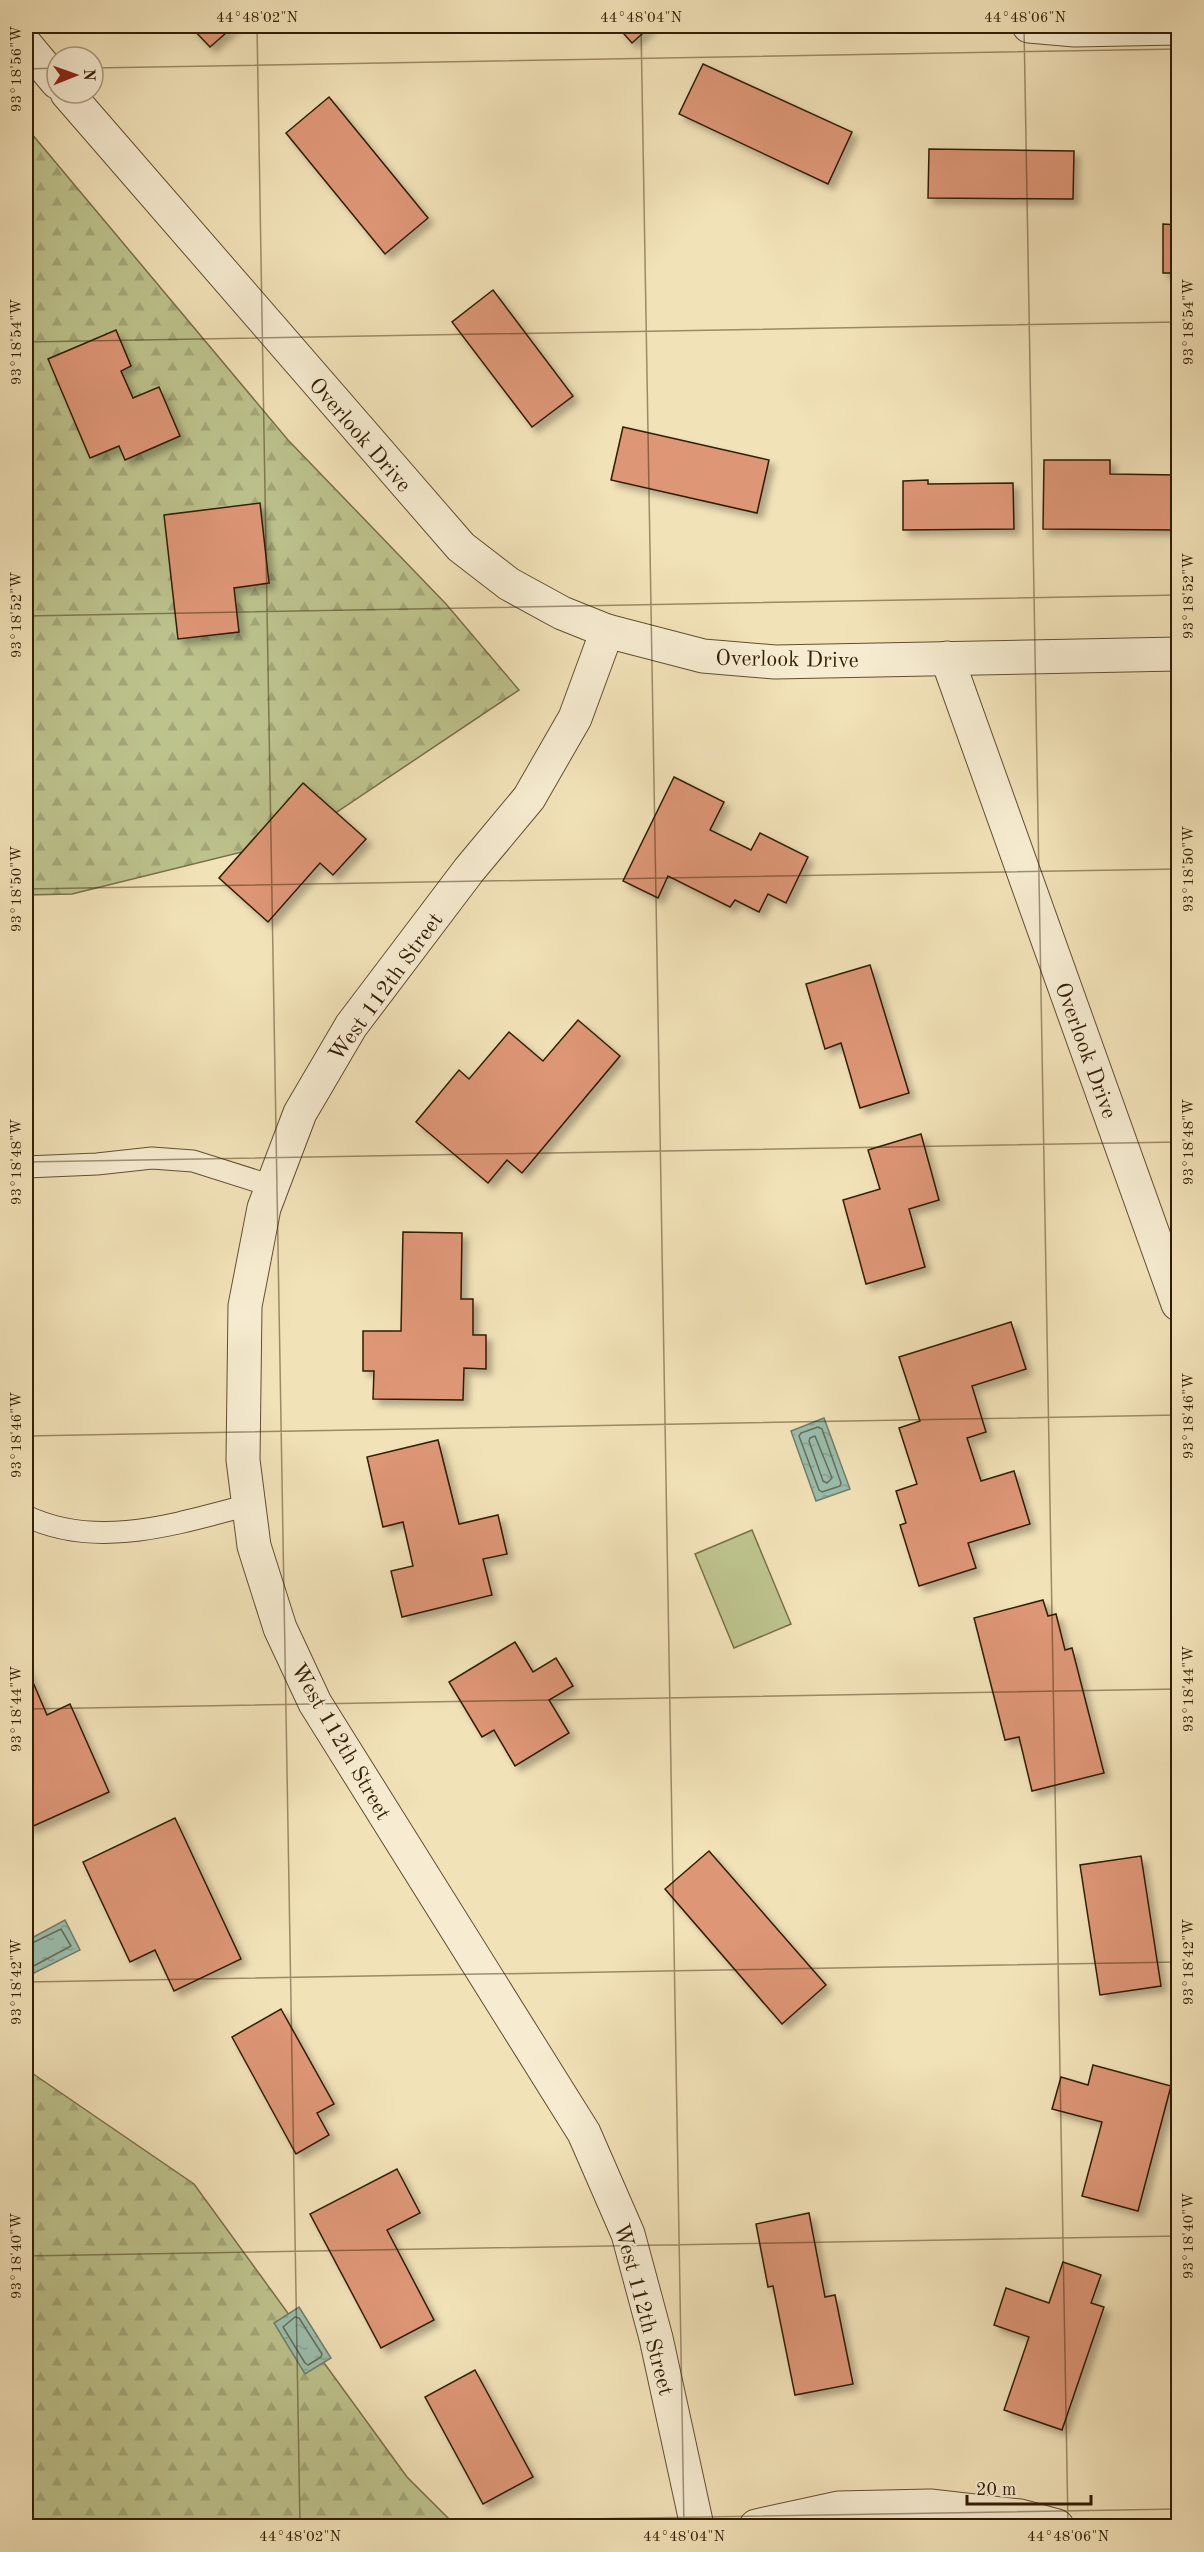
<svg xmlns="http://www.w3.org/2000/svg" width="1204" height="2552" viewBox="0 0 1204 2552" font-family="'Old Standard TT',serif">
<defs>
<pattern id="forest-firs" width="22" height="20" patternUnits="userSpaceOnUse" patternTransform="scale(1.5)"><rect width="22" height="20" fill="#bdc38d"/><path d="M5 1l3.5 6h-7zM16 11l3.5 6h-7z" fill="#a3a778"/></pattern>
<pattern id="water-ripples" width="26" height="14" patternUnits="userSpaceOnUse" patternTransform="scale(1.5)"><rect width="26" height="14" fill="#9bbeae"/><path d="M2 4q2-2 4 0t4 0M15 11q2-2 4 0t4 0" fill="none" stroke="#86a394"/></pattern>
<filter id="shadow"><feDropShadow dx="5.5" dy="5.5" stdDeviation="3" flood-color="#0004"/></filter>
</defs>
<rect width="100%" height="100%" fill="#f2e2b8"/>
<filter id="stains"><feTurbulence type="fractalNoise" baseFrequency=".00333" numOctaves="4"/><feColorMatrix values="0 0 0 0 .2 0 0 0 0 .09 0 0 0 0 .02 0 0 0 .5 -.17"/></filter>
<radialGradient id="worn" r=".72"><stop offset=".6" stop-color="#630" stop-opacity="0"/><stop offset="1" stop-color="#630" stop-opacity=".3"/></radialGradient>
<g fill="url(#forest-firs)" stroke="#787048" stroke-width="1.5">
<polygon points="26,127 288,440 446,604 519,690 298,838 72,894 26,895"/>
<polygon points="26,2069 194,2184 407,2477 456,2526 26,2526"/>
</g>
<polygon fill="#bdc38d" stroke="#787048" stroke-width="1.5" points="752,1530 791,1624 734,1648 695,1554"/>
<g fill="url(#water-ripples)" stroke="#717e6a" stroke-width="1.5">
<polygon points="824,1418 850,1489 816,1501 791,1431"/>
<polygon points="65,1920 80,1950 26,1977 26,1941"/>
<polygon points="299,2307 331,2358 305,2374 274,2323"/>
</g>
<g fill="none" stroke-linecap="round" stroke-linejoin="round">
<g stroke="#666e58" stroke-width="1.5">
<polygon points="818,1427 822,1429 841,1483 840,1486 822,1492 819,1490 799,1436 801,1433"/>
<polygon points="815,1436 832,1478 827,1483 823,1481 809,1441 810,1438"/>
<polyline points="26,1946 61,1929 71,1946 26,1970"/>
<polygon points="295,2317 299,2318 322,2354 321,2357 308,2365 305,2363 283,2327"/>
</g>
</g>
<g fill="#dd9676" stroke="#321e03" stroke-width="1.5" filter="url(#shadow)">
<polygon points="190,26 234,26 210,47"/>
<polygon points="617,26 651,26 632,43"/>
<polygon points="703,64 852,132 828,184 679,114"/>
<polygon points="329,97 428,218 385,254 286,133"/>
<polygon points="929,149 1074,151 1073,199 928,198"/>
<polygon points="1163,224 1178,225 1178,273 1163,273"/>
<polygon points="493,290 573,396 532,427 452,322"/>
<polygon points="116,330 131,366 121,371 133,398 159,387 180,436 125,460 119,446 90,458 48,359"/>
<polygon points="623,427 769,460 757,513 611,480"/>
<polygon points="1044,460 1110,460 1110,474 1178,475 1178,530 1043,529"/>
<polygon points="928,480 928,484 1013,483 1014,529 903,530 903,481"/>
<polygon points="260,503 269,583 234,588 239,632 178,639 164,515"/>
<polygon points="674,777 724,802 710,830 751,850 760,833 808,857 786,903 768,894 759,912 735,900 730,907 668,876 658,898 623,881"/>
<polygon points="303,783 366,839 333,875 320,863 268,922 219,878"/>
<polygon points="870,965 909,1093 860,1108 841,1043 825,1049 806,984"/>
<polygon points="578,1020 620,1056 522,1173 507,1160 488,1183 416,1122 459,1070 469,1079 509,1032 543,1061"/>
<polygon points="921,1134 939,1200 909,1209 925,1267 866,1284 843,1200 880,1189 868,1150"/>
<polygon points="403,1232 462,1233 461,1299 473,1299 473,1335 486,1335 486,1369 464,1368 463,1400 373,1399 374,1371 363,1371 363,1331 401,1331"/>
<polygon points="1011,1322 1026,1369 972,1386 986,1432 967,1438 981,1481 1014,1471 1030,1524 968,1543 976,1568 919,1586 900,1525 906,1523 896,1491 917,1484 899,1428 920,1421 899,1357"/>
<polygon points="438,1440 459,1524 498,1515 507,1554 483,1559 492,1595 402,1617 391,1571 413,1566 403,1522 383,1527 367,1457"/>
<polygon points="1043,1600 1048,1616 1056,1614 1065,1650 1072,1648 1104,1773 1032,1791 1019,1737 1005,1740 974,1618"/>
<polygon points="515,1642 533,1672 556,1658 573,1686 549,1700 569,1733 515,1766 494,1730 482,1737 449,1682"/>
<polygon points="26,1666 47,1715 70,1704 109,1792 29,1828 26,1819"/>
<polygon points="175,1818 241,1959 174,1991 155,1950 130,1962 83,1862"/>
<polygon points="709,1851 826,1985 782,2024 665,1889"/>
<polygon points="1141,1856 1161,1986 1100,1995 1080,1865"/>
<polygon points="281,2009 334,2104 317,2113 329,2135 296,2154 232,2037"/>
<polygon points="1093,2065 1171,2086 1138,2211 1082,2196 1102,2122 1052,2109 1061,2077 1088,2085"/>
<polygon points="397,2169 420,2213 387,2230 434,2320 381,2348 310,2214"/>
<polygon points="809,2213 825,2297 835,2295 853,2384 795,2395 773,2286 768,2287 756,2224"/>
<polygon points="1063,2262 1101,2275 1091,2303 1104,2307 1062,2430 1004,2410 1029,2337 994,2325 1006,2288 1049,2303"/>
<polygon points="475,2370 533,2477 483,2504 425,2397"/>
</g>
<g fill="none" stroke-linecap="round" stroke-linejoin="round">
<g stroke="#624f30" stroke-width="23">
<g id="service">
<polyline points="26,1167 97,1164 152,1158 193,1161 272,1186"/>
<path d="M26,1516C97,1550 176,1524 249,1505"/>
</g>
</g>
<g stroke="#624f30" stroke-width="35">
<g id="minor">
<polyline points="1029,26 1075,30 1178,28"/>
<polyline points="26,45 57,82"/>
<polyline points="67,93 461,547 509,584 562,613 607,631 703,656 775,662 1178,654"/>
<polyline points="607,631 575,718 529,798 469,870 351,1026 300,1113 264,1208 245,1306 243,1460 254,1546 280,1628 315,1703 584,2133 628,2234 656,2338 697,2526"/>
<polyline points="947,658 1178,1304"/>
<polyline points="756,2526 838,2508 930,2506 1020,2516 1057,2526"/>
</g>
</g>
<use href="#service" stroke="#f7ecd1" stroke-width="21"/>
<use href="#minor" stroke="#f7ecd1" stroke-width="33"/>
</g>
<path fill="none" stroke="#321e03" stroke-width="1.5" stroke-opacity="0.45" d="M257,26L300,2526M641,26L684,2526M1024,26L1068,2526M93,68L1178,49M26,69L57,68M26,342L1178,322M26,616L1178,595M26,889L1178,869M26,1162L1178,1142M26,1436L1178,1415M26,1709L1178,1689M26,1982L1178,1962M26,2256L1178,2236M171,2526L1178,2509"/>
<g text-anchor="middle" stroke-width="4.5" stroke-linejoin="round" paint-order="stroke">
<g font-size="22" fill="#321e03" stroke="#f7ecd1">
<text transform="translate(361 434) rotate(49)" y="8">Overlook Drive</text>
<text transform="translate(787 658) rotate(1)" y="8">Overlook Drive</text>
<text transform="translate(385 986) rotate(-54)" y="8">West 112th Street</text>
<text transform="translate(1087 1050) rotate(70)" y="8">Overlook Drive</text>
<text transform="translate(342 1741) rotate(60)" y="8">West 112th Street</text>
<text transform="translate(645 2309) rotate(75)" y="8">West 112th Street</text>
</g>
</g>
<rect width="1204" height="2552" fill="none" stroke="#f2e2b8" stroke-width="66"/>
<g transform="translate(75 75) rotate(89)"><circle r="28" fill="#f7ecd1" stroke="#a89a7f" stroke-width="1.5"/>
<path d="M0-4.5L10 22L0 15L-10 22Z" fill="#8f2418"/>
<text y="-9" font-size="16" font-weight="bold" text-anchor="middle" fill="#321e03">N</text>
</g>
<path d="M967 2495v9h124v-9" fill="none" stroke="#321e03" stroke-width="3"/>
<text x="976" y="2495" font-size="18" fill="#321e03" stroke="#f7ecd1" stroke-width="4.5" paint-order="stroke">20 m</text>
<rect x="33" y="33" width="1138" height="2486" fill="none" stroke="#321e03" stroke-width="2"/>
<g font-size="15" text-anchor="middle" fill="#321e03">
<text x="257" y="22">44°48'02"N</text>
<text x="641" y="22">44°48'04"N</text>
<text x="1025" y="22">44°48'06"N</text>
<text transform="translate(16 69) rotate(-90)" y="5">93°18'56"W</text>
<text transform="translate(1188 322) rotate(-90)" y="5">93°18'54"W</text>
<text transform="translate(16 342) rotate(-90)" y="5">93°18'54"W</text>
<text transform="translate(1188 596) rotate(-90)" y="5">93°18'52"W</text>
<text transform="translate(16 615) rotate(-90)" y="5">93°18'52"W</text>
<text transform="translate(1188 869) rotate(-90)" y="5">93°18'50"W</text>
<text transform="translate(16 889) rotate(-90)" y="5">93°18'50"W</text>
<text transform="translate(1188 1142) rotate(-90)" y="5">93°18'48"W</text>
<text transform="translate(16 1162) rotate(-90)" y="5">93°18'48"W</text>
<text transform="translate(1188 1416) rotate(-90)" y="5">93°18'46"W</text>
<text transform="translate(16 1435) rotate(-90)" y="5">93°18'46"W</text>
<text transform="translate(1188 1689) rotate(-90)" y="5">93°18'44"W</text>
<text transform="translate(16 1709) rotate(-90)" y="5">93°18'44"W</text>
<text transform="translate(1188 1962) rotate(-90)" y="5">93°18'42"W</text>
<text transform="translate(16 1982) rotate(-90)" y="5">93°18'42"W</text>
<text transform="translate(1188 2236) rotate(-90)" y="5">93°18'40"W</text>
<text transform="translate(16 2256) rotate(-90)" y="5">93°18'40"W</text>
<text x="300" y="2541">44°48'02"N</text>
<text x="684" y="2541">44°48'04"N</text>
<text x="1068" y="2541">44°48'06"N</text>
</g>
<rect width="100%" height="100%" filter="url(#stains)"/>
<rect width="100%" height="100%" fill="url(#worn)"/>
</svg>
